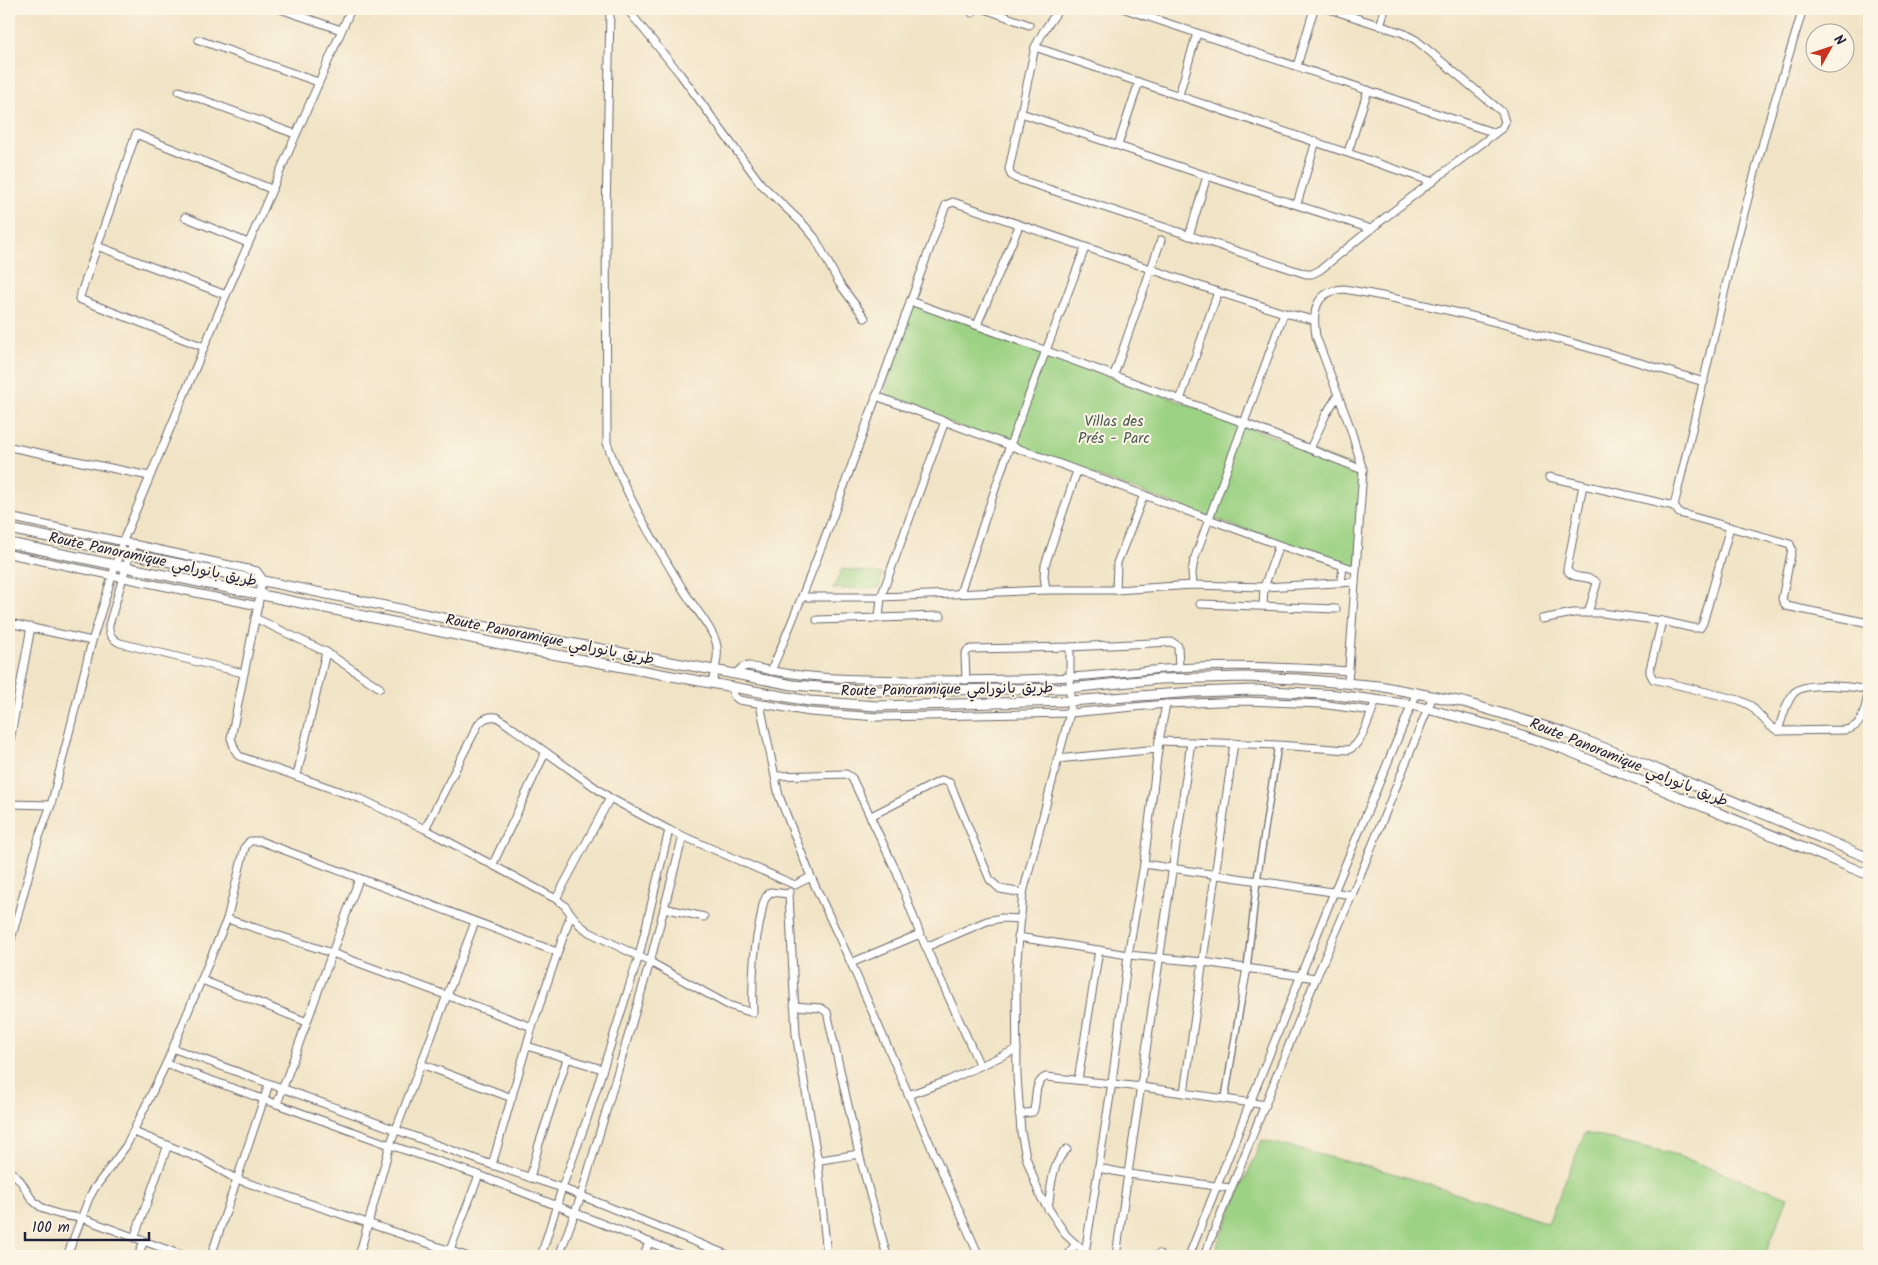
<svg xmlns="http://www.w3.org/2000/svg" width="1878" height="1265" viewBox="0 0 1878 1265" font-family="Kalam,'Playpen Sans Arabic',sans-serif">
<rect width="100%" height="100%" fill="#fcf5e5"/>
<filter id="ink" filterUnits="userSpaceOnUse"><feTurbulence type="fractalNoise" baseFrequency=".02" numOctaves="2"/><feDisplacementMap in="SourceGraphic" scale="10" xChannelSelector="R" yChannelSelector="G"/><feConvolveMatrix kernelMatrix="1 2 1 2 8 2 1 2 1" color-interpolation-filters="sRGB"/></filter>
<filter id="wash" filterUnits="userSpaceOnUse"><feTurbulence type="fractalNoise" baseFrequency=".0096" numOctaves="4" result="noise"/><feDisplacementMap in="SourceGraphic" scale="20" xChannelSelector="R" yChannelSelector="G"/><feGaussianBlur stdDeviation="1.12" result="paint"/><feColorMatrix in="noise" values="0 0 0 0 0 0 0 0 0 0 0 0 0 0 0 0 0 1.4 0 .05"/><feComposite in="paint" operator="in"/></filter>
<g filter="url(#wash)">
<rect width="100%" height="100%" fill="#f1e4c6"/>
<g fill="#9cd283" stroke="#5f7a5f">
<polygon points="910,301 1363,470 1356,570 884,399"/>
<polygon points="842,569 883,574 878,588 833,589"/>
<polygon points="1585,1133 1670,1153 1788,1197 1765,1256 1212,1256 1262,1140 1396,1174 1548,1223"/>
</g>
</g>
<g filter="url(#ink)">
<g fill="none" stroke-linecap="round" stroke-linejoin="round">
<g stroke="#6a666c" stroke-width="8">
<g id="pedestrian">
<polyline points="1247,968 1257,880 1278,745"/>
<polyline points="1225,1098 1242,996"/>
</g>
</g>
<g stroke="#6a666c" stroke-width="9">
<g id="minor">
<polyline points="280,9 341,30"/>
<path d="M610,9L606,216L607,443C625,495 655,543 684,591C693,606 711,626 716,642C720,655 714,671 712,684"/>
<polyline points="627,9 680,74 761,184 804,225 815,238 839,283 865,318"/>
<polyline points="985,9 1029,25"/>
<polyline points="1059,9 1043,32 1035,47 1009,169 1011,175 1015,178 1306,274 1312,274 1320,270 1387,216 1502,128 1505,122 1502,112 1416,40 1403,33 1329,9"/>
<polyline points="1125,9 1495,133"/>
<polyline points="1803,9 1769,120 1735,247 1674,506 1679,513 1790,544 1792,549 1782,599 1786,606 1869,623"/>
<polyline points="972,13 974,9"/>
<polyline points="1380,26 1385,9"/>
<polyline points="199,40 318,82"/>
<polyline points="1035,47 1433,182"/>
<polyline points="1297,66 1314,9"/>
<polyline points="179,91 295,134"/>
<polyline points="1179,95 1197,33"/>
<polyline points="1021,113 1207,176 1371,229"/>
<polyline points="1118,145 1139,82"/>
<polyline points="1348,152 1368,90"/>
<polyline points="1297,204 1316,141"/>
<polyline points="185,217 248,243"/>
<polyline points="1189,236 1207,176"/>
<polyline points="97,246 226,295"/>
<polyline points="910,301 1244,423 1363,470"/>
<polyline points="977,325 1019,226"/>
<polyline points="204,347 79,299 136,134 271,189"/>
<polyline points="1114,375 1161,240"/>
<polyline points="876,396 1279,545 1356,570"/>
<polyline points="1180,400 1218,292"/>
<polyline points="10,447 149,476"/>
<polyline points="1310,449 1326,414 1338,395"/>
<polyline points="1549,477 1674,506"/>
<path d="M1583,485L1567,569C1571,581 1590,574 1597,583L1588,613"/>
<path d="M9,517L257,571L262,578L260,595L231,738L235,750L239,756L361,799L425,829L556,899L564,905L580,925L589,932L650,962L728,1005L753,1013C752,982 753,951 760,921C763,910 761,901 770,892L789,894"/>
<path d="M133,543L109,625C108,635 112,639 120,643L243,673"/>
<polyline points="9,554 258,606"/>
<polyline points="1341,583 1343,566"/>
<polyline points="1193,585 1192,573 1194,560 1284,313"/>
<polyline points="1046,590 1044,576 1045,565 1077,471"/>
<polyline points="1116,590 1117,563 1144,495"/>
<polyline points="960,593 1010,445 1085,248"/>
<polyline points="803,597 881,597 1046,590 1116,590 1193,585 1264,587 1355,582"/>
<polyline points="1200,604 1336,609"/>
<polyline points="1263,606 1264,587 1279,545"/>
<polyline points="255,618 326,652 380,688"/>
<polyline points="879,618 881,597 945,421"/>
<polyline points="1542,619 1573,613 1602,613 1662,621 1693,628 1700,628 1703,623 1730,527"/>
<polyline points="817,620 941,616"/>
<path d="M1662,621L1650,669V673L1653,679L1739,700L1751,706L1770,726L1778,731L1845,730C1865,727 1865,706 1869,690"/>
<polyline points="9,623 92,641"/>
<path d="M771,671C837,519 887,360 946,205L953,202L1218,292L1284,313L1314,320"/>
<path d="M735,674L743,667L749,666C807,680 859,679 918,680C968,680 1019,680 1070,677C1106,675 1143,670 1179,668C1236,664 1293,667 1349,671"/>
<polyline points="966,680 965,655 967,651 971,649 1070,647 1172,642 1178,646 1179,668"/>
<path d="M1348,682L1363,470L1350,427L1316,336C1312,311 1315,291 1344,289C1466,310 1585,346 1704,382"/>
<polyline points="731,687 734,696 739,700 810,712 878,717 1070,713 1166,704 1246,701 1321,704 1372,711"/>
<polyline points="760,704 779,796 811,877 851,963 979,1256"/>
<path d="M1166,704L1159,741L1278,745L1348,750C1363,745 1370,714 1376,700"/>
<path d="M1778,731C1782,719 1785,704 1793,694C1804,680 1853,687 1869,690"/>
<polyline points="9,746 31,627"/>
<polyline points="1057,759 1158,749"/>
<polyline points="297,775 326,652"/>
<polyline points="775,776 846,774 852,778 897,873 920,934 980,1066"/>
<polyline points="9,804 51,805"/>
<polyline points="871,816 942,780 950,783 990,880 1000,889 1023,893 1016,971 1017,1076 1021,1132 1026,1157 1040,1196 1066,1235 1089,1256"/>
<path d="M425,829L479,723C485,718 489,716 497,717L610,798L669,830L795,885L811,877"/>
<polyline points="493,864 545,753"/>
<polyline points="1144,864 1352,895"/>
<polyline points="790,892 789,894 796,1034 818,1162"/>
<polyline points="1023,893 1070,713 1070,647"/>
<polyline points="556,899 610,798"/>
<polyline points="664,908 704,917"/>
<polyline points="227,919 332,953 532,1027"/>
<polyline points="1018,937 1128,955 1203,962 1316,978"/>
<polyline points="9,947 39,837 51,805 92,641 123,541 226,295 351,9"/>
<polyline points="926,947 987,921 1002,918 1021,919"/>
<polyline points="851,963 920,934"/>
<polyline points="202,980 307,1022"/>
<polyline points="1242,996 1247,968"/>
<polyline points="794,1006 821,1008 827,1012 859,1154 887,1256"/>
<polyline points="527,1046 602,1069"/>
<polyline points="172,1048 492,1165 562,1188 730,1256"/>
<polyline points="166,1064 390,1145 479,1175 684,1256"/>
<polyline points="421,1064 512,1098"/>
<polyline points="1078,1080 1099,950"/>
<polyline points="1184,1093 1234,743"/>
<polyline points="908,1095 947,1081 1017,1049"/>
<polyline points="277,1104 359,879"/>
<path d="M1019,1114L1033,1112C1038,1101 1032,1083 1046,1077L1142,1087L1266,1105"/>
<polyline points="134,1132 201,1159 236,1179 466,1256"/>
<polyline points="492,1165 532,1027 571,914"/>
<polyline points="1098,1168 1129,1174 1230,1188"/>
<path d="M9,1171C22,1179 23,1186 31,1198C42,1213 65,1216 82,1218L184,1256"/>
<polyline points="530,1178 539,1144 567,1059"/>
<path d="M1048,1209C1051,1189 1051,1163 1067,1149"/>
<polyline points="134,1238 168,1145"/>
<polyline points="450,1250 479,1175"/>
<polyline points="560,1253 569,1256"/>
<polyline points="1085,1253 1112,1083 1128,955 1144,864 1159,741"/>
<polyline points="67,1256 89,1198 94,1189 126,1146 166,1064 227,919 245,847 250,841 260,841 557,952"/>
<polyline points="138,1256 144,1241"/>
<polyline points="211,1256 269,1084"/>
<polyline points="359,1256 390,1145 475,922"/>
<polyline points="541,1256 562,1188 586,1122 639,956 669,830"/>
<polyline points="559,1256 581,1196 650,962 683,836"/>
<polyline points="644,1256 649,1242"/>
<polyline points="827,1256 818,1162 821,1160 859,1154"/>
<polyline points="1066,1256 1075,1245"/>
<polyline points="1116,1256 1191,742"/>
<polyline points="1158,1256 1159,1254"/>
<polyline points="1189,1256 1334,892 1417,692"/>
<polyline points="1204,1256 1316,978 1352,895 1433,696"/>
</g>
</g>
<g stroke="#6a666c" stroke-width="11">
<g id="tertiary">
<polyline points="9,529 527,635 793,685 872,691 1069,688 1160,679 1245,677 1299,679 1379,686 1463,702 1564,732 1630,758 1869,858"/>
<polyline points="9,543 524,649 809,701 876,706 1070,701 1194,692 1256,690 1337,695 1412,705 1497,727 1561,748 1869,875"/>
</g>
</g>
<use href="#pedestrian" stroke="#fff" stroke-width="5.5"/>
<use href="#minor" stroke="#fff" stroke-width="7"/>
<use href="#tertiary" stroke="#fff" stroke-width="9"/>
</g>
</g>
<g text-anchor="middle" stroke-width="4" stroke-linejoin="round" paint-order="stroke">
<g font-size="15" fill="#475751" stroke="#fcf5e5">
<text x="1114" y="426">Villas des<tspan x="1114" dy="17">Prés - Parc</tspan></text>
</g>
<g font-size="15" fill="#22223b" stroke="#fcf5e5">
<text transform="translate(153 559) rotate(12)" y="5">Route Panoramique طريق بانورامي</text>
<text transform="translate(550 639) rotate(11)" y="5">Route Panoramique طريق بانورامي</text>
<text transform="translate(947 689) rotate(-1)" y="5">Route Panoramique طريق بانورامي</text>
<text transform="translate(1629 762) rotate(22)" y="5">Route Panoramique طريق بانورامي</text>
</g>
</g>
<rect width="1878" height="1265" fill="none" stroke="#fcf5e5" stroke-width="30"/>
<g transform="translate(1830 48) rotate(50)"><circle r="24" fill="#fcf5e5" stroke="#a5a1a1"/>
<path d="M0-4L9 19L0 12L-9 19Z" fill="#c8321e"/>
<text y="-8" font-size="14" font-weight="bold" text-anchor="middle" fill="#22223b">N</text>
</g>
<path d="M25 1232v8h124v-8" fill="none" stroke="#22223b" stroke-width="2.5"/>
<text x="32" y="1232" font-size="15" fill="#22223b" stroke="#fcf5e5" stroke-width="4" paint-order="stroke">100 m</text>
</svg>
